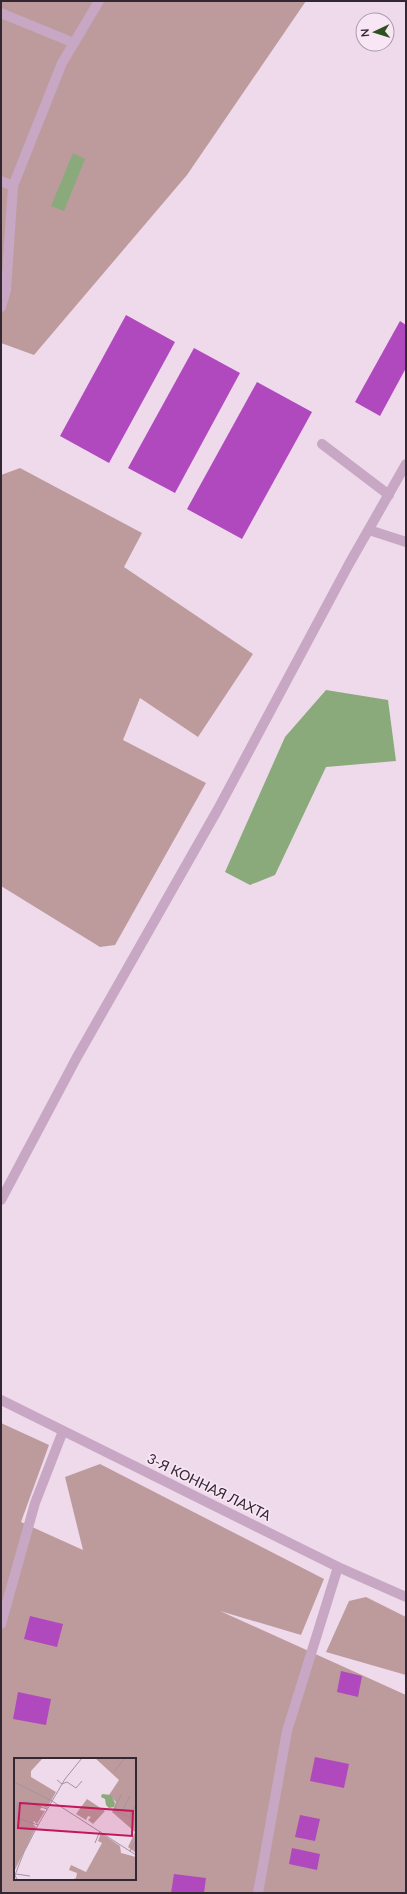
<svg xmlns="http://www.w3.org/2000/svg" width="407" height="1894" viewBox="0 0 407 1894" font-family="Lato,sans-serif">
<rect width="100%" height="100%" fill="#efdaec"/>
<g fill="#bd9b9c" fill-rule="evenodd">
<polygon points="1,1 306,1 187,175 34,355 1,343"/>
<polygon points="20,468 142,533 124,567 253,654 198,737 140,698 123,740 206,783 115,945 100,947 1,886 1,475"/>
<path d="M1,1423L49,1445L21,1522L83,1550L65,1477L100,1464L324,1579L301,1635L220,1611L406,1695V1893H1ZM15,1759H135V1879H15Z"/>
<polygon points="366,1597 406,1617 406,1675 326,1652 349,1601"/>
</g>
<g fill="#8aaa7b">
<polygon points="73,153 85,159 64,211 51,206"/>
<polygon points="326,690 388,700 396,761 326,767 275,875 250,885 225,872 285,737"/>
</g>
<g fill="#b149be">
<polygon points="126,315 175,342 109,463 60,436"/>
<polygon points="400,321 406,325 406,368 380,416 355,402"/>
<polygon points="194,348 240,373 175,493 128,468"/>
<polygon points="257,382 312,412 242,539 187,509"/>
<polygon points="30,1616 63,1624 57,1647 24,1639"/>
<polygon points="341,1671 362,1676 358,1697 337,1692"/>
<polygon points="18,1692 51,1699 46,1725 13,1719"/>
<polygon points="315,1757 349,1764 344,1788 310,1781"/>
<polygon points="300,1815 320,1819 315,1841 295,1837"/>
<polygon points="292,1848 320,1854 317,1870 289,1864"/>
<polygon points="174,1874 206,1878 204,1893 171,1893"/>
</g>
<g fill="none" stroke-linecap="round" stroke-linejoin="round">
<g stroke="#c7a7c3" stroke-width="10">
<polyline points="1,13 74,43"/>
<polyline points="1,181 13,186"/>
<polyline points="1,307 6,290 13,186 62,63 99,1"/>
<polyline points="322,444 389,495"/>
<polyline points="369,530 406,542"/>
<polyline points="1,1624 35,1503 63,1431"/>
<polyline points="258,1893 287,1731 338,1567"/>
</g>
<g stroke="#c7a7c3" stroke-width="10">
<polyline points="1,1200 77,1057 218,809 349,564 406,464"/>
<polyline points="1,1400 338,1567 406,1597"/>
</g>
</g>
<g text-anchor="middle" stroke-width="3.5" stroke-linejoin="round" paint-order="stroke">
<g font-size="14" fill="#332733" stroke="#f8e6f4">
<text transform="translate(209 1487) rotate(26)" y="5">3-Я КОННАЯ ЛАХТА</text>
</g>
</g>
<g transform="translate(14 1758)">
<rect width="122" height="122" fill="#efdaec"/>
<path d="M0,0H29L17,13V19L42,34L33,50L28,48L26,52L31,53L23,66L20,63L19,66L22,69L0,114ZM81,0H122V95L114,89L121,74L98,54L102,44L95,37L105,22ZM73,41L91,53L79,66L74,62L77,59L74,58L72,62L62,56ZM87,75L106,88L107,95L122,99V122H57L62,120L63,115L55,112L57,107L72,114L88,85L84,83Z" fill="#bd9b9c"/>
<path d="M88,36L97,37L101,45L100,49L95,50L92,47L91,41L87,39Z" fill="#8aaa7b"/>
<path fill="none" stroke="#a492a2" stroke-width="1" d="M100,14L111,0M43,22L48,26L53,24L62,30L68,23M0,24L38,43L122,97M97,51L122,62M102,53L101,49L107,37M108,53L116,38M116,58L122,46M24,67L3,60V45L13,44L33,51M81,85L86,73M116,93L122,82M2,116L16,118M3,122L1,117L10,94L24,67L51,21L68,0"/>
<path fill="#c2185b" fill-opacity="0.15" stroke="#c2185b" stroke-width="2" d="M6,45L119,53L118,78L4,70Z"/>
<rect width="122" height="122" fill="none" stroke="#332733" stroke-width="2"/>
</g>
<rect width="407" height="1894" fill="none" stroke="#332733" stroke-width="4"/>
<g transform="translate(375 32) rotate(266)"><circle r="19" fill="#f8e6f4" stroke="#a99aa7"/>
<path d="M0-3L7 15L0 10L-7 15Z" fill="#2e521f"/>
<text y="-6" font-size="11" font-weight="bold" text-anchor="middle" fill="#332733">N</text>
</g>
</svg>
